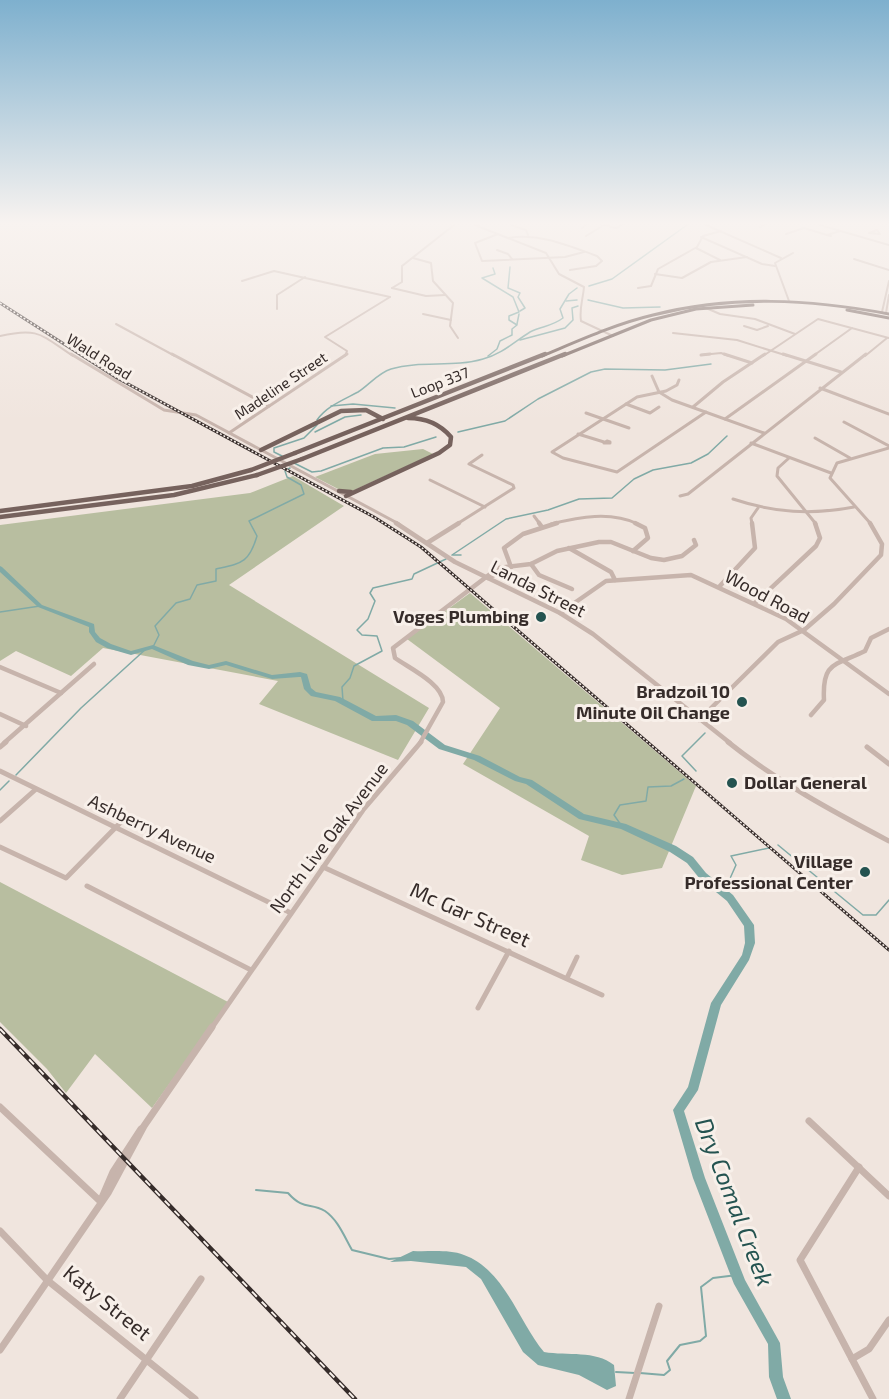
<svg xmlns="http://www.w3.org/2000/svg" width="889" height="1399" viewBox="0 0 889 1399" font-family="'Exo 2',sans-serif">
<rect width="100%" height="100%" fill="#f0e5de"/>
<g fill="#b8bea0">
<polygon points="423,449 433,454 352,491 342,491 315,477 375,454"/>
<polygon points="293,476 344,506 229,585 429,708 398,760 259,704 278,681 103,648 71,676 16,651 0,661 0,525 250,493"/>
<polygon points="470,593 696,786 662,868 622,875 581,860 589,836 463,764 500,708 407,639"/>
<polygon points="0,882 228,1002 152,1108 95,1054 66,1093 47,1069 0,1022"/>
</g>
<path fill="#80aaa6" d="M413,1251C429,1252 448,1249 464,1255C504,1269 519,1322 544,1352C568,1356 595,1350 614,1365L616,1386L607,1390L579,1375L538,1365L523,1352L481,1279L466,1267L411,1261L390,1262Z"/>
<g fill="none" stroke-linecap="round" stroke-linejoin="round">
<g stroke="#80aaa6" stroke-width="1.5">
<polyline points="510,267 508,288 520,293 518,297 525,308 520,311"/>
<polyline points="589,286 612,279 687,225"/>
<polyline points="588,300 623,308 660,307"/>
<polyline points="566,301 577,300"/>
<polyline points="517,324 519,314"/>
<polyline points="520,340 565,328 573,320 572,308 578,306"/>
<polyline points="488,356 497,349 500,341 512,335 512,329 517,325 509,320 509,316 519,312 513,297 482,278 495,274 493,268"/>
<polyline points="331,406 353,404 395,408"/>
<path d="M317,420C327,406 343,400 358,392C369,385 378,373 391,369C421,360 453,368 483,359C502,354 514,342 530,332C541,326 551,327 563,318L560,309L569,294L577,288"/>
<polyline points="315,432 345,417 361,415"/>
<polyline points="458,432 505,421 538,399 591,372 605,369 665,370 711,364"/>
<polyline points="282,456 274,452 274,448 304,438 317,425"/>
<polyline points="294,463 312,472 321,471 383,448 404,447 436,437"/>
<polyline points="452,555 506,519 548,510 579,499 612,498 634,479 653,470 691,463 708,454 727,436"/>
<polyline points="453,555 461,555"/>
<polyline points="0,612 40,606"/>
<path d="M153,647L159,635L155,626L176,603L190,599L197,585L216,581V569C242,563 249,563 257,536L249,521L304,494L301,485L287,477L285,471L290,468"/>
<polyline points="343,701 342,687 350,678 354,666 382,651 377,636 362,635 357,630 368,619 375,601 370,593 373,588 412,579 414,574 446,559"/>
<polyline points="696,771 682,756 705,733"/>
<polyline points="16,775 81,708 147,648"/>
<polyline points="0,790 9,781"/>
<polyline points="621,825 614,815 620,805 646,801 648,787 671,786 684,779"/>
<polyline points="778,845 863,915 876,915 889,900"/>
<polyline points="724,892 736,865 731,856 769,848"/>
</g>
<g stroke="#80aaa6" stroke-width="2">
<path d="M256,1190L288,1193C304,1211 310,1202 325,1211C338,1220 344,1236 352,1250L389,1259L401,1258"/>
<polyline points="616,1372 635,1373"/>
<polyline points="640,1373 664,1375 670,1370 667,1361 680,1345 700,1341 706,1336 701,1287 713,1278 737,1275"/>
</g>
<polygon fill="#80aaa6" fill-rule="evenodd" points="0,566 2,567 42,605 94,624 95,632 100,638 111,644 131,651 153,645 193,661 209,665 226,661 272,675 300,672 307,674 311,688 316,692 340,697 376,716 396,715 413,721 445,745 480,756 520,777 532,780 584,814 626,824 676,846 693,857 706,873 733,895 754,925 755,943 749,960 721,1005 698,1090 684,1111 705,1178 745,1280 780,1343 783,1377 791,1399 777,1399 769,1377 768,1344 734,1284 693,1178 673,1110 688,1087 711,1003 742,955 745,943 744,926 727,901 700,879 687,863 670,852 621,829 579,819 526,784 515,781 474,760 439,749 407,725 396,721 372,721 335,701 311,696 304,689 301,677 299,677 272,679 226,665 209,669 188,665 152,649 131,655 107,648 96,642 89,632 89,627 38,607 0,572"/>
<g stroke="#c7b4ac" stroke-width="2">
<path d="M475,225L546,253L559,274L584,287C583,299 579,309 581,321L613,336"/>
<polyline points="511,225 526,230 528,235"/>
<polyline points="604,225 616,228 622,225"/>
<polyline points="706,225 781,258"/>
<polyline points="820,225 889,245"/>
<polyline points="760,227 764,225"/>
<polyline points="582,228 586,225"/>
<polygon points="877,230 880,234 869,233"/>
<polyline points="498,234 475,243 482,261 565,257 584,252"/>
<polyline points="786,234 804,228 827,235"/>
<polyline points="586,236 604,225"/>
<polyline points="831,236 827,235 840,231"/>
<polyline points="701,237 762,264 775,266"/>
<path d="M508,238C540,233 567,245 597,256L602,261L596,266L570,270"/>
<polyline points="696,248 720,260"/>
<polyline points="497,250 508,254 512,259"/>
<polyline points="413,258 431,263 433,281 453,303 450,326 458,338"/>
<polyline points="854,259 889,270"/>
<polyline points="655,274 682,278 711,262 747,257"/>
<polyline points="242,281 274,271 390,297"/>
<polyline points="392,288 402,282 402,266 454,225"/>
<polyline points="392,288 426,296 445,295"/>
<polyline points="638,288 651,286 658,269 697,247 703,236 721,231"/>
<polyline points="789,301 775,263 793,253"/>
<polyline points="706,308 720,314 755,319 795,334"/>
<polyline points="277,309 277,295 305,277"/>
<polyline points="882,312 889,281"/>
<polyline points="886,313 889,295"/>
<polyline points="423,314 451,320"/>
<polyline points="116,324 175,356"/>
<polyline points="744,326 757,330 768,326"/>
<polyline points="673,333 737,340 788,356"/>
<path d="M0,336C39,327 41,335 73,356"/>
<polyline points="701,355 721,353 729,356"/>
<polyline points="345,356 347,351 325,337 390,297"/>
<polyline points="763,356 818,319 889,338"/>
<polyline points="813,356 852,328"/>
<polyline points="865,356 887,338"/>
</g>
<g stroke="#c7b4ac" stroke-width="3">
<polyline points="71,354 164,410 196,415 399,524"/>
<polyline points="172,354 269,406"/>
<polyline points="724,354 752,363"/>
<polyline points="783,354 841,372"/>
<polyline points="701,355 710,354"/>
<polyline points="652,376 659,392 672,400 764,433"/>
<polyline points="679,380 677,385 666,391 637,397 552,452 563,458 617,472 706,412"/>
<polyline points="820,388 889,414"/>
<polyline points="626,404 650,413 659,407"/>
<polyline points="693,407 723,382 765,354"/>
<polyline points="586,413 629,428"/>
<polyline points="725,419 816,354"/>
<polyline points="844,422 889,446"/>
<polyline points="229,433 347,354"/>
<polyline points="578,434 604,442"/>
<polyline points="815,438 850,458"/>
<polygon points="607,441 610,442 610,443 604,443"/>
<polyline points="751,443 831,473"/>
<polyline points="789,458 778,468 777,476 816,524"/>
<polyline points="430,480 485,507"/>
<polyline points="680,496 688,494 866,354"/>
<path d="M733,499C775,513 811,515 854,507"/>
<polyline points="534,516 540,524"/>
<polyline points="457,524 514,488 513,485 469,464 482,455"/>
<path d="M551,524C580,517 610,511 638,524"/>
<polyline points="752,524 751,518 758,508"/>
<polyline points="871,524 830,478 837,463 889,448"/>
</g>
<g stroke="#c7b4ac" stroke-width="4.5">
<polyline points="396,523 455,562 560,613 593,634 730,743"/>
<polyline points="539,523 542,527"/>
<polyline points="427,543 459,523"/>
<polyline points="569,548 611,572 615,580"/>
<polyline points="633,551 648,538 645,528 635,523"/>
<polyline points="531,564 539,575 572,589"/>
<polyline points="511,567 504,548 523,534 557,523"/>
<polyline points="488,578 511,567"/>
<polyline points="719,587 755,548 752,523"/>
<polyline points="755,603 816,546 820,538 815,523"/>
<polyline points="560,613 606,581 691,575 786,619 889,694"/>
<polyline points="0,667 61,693"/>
<polyline points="0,714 26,726"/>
<path d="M811,715L824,700C822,662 834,666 865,651L871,638L889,629"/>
<polyline points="699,720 778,642 804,630 834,604 881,555 882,544 870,523"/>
<polyline points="4,743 94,664"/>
<path d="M420,743L443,702C443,684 409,668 395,658L393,648L498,568L531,564L557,551L599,542H611L651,558L664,560L682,556L696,545L694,540"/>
</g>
<g stroke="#c7b4ac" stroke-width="5">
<path d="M728,742C778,782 832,811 889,841"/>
<polyline points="0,747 6,742"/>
<polyline points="867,747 889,764"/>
<polyline points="0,771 291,913"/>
<polyline points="0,821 35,790"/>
<polyline points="0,847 66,878 122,821"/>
<polyline points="323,867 602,995"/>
<polyline points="87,886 251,970"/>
<polyline points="567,978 577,957"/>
<polyline points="478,1008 509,951"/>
<polyline points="211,1029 363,810 421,742"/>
</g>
<g stroke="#c7b4ac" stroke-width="7">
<polyline points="0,1107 101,1202"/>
<polyline points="809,1121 889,1196"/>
<polyline points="859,1167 800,1260 873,1399"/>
<polyline points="101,1200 113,1172 141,1129"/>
<polyline points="0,1231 47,1280 195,1399"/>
<polyline points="0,1350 108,1193 144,1126 212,1027"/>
<polyline points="852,1359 869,1349 889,1320"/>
<polyline points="120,1399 201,1279"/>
<polyline points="629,1399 659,1306"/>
</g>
<g stroke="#76625d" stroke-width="3">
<polyline points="847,310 889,318"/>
<path d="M542,356C578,341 615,324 653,315C732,295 810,299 889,314"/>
<polyline points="562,356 651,320 696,309 753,305"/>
</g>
<g stroke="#76625d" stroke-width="4.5">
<polyline points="261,450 341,411 366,410 383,419"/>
<polyline points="295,453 545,354"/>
<polyline points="302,459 565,354"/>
<polyline points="339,491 351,492"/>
<path d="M346,496L439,453L450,445L451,437C440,424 425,418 408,418"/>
<polyline points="0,511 192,486 251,470"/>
<polyline points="0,517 174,495 257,475"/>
</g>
<g stroke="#362c2a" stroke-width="3">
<polyline id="rail-far1" points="0,303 117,378 374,517 421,547 889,950"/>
</g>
<g stroke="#362c2a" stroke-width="4.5">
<polyline id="rail" points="0,1029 355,1399"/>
</g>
<use href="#rail-far1" stroke="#f8f0ea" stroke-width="1.5" stroke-dasharray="2" stroke-linecap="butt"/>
<use href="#rail" stroke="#f8f0ea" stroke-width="2" stroke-dasharray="7" stroke-linecap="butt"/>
<g stroke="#76625d" stroke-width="4.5">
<polyline points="251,470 295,453"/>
<polyline points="257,475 302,459"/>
</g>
</g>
<linearGradient id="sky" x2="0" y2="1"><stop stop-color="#7eb0ce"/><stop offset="0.53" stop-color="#f8f3f0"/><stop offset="1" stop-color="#f8f3f0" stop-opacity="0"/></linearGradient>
<rect width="889" height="421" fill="url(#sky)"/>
<g fill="#245350" stroke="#f8f0ea" stroke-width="2">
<circle cx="541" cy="617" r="6"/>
<circle cx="742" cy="702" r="6"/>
<circle cx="732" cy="783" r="6"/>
<circle cx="865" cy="872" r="6"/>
</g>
<g text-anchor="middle" stroke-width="6" stroke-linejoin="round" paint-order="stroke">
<g font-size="15" fill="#362c2a" stroke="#f8f0ea">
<text transform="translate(99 357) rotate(32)" y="5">Wald Road</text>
<text transform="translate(440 383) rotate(-21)" y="5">Loop 337</text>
<text transform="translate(281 386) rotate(-34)" y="5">Madeline Street</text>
</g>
<g font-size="18" fill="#362c2a" stroke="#f8f0ea">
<text transform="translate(538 589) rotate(27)" y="6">Landa Street</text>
<text transform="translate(767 597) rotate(28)" y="6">Wood Road</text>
<text transform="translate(152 829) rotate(25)" y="6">Ashberry Avenue</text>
<text transform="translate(329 838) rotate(-53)" y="6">North Live Oak Avenue</text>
</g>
<g font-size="18" font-weight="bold" fill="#362c2a" stroke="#f8f0ea" text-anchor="end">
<text x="529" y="623">Voges Plumbing</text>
<text x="730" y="698">Bradzoil 10<tspan x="730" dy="21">Minute Oil Change</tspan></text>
<text x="744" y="789" text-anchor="start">Dollar General</text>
<text x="853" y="868">Village<tspan x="853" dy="21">Professional Center</tspan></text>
</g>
<g font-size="21" fill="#362c2a" stroke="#f8f0ea">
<text transform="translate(470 915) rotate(24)" y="7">Mc Gar Street</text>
<text transform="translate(107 1303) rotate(39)" y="7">Katy Street</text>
</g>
<g font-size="24" font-style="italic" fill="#245350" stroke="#f8f0ea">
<text transform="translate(734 1202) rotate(69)" y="8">Dry Comal Creek</text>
</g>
</g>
</svg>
